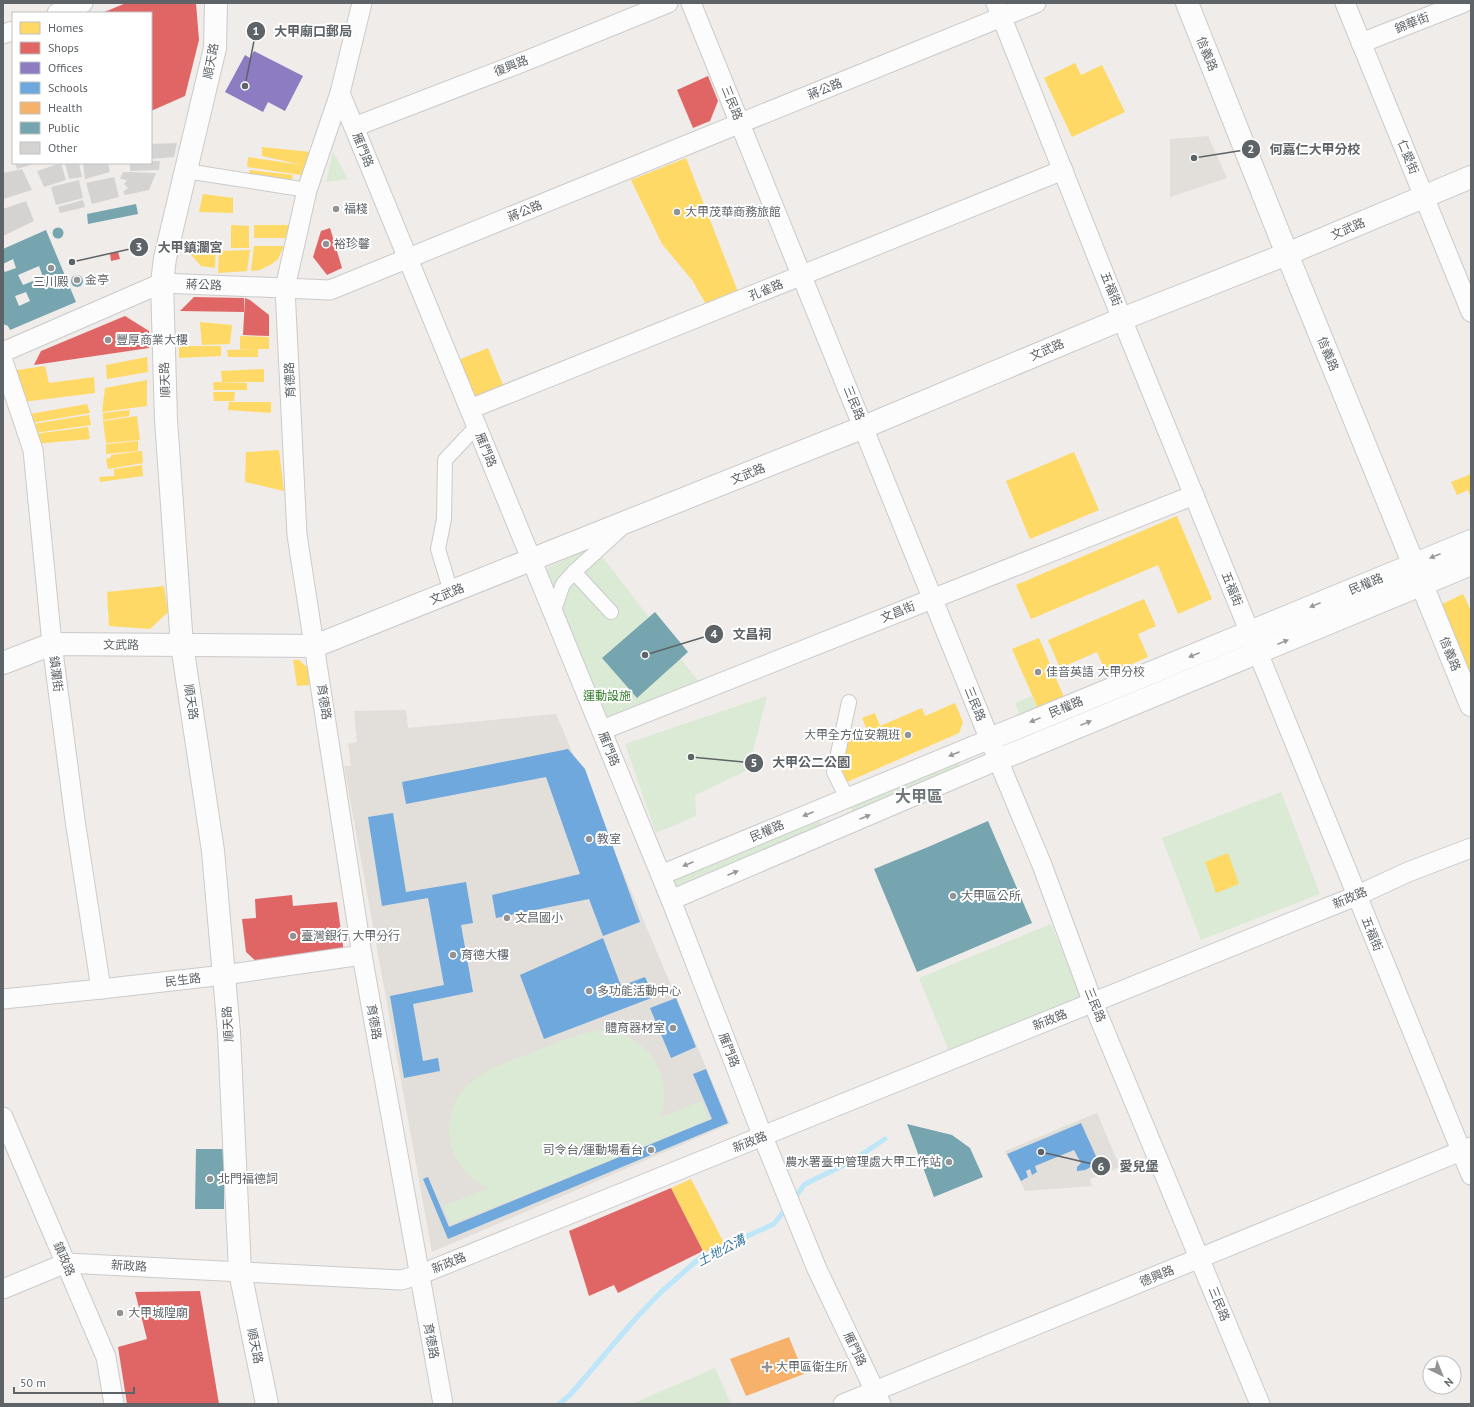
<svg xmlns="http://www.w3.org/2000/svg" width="1474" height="1407" viewBox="0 0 1474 1407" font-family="'PT Sans','Noto Sans TC',sans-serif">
<rect width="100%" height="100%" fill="#efece9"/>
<g fill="#e2ded9">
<polygon points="1208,136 1227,178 1170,197 1170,139"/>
<polygon points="406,710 408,728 556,714 730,1124 432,1252 344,766 351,766 348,744 357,742 354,711"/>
<polygon points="1097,1113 1120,1167 1090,1179 1092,1186 1025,1191 1005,1151"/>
</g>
<g fill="#daead4">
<polygon points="333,152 348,179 326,182"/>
<polygon points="594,546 698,681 599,720 539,572"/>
<polygon points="767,696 748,770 695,795 696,816 656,833 625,744"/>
<polygon points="1032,696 1040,713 1023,720 1015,703"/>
<polygon points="956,757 962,772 855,817 848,803"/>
<polygon points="1281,792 1320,894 1201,940 1162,838"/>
<polygon points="818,816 825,831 677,893 671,879"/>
<polygon points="1051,924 1081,996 949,1051 919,978"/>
<path d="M601,1030C647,1033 675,1074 660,1118L701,1101L709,1119L627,1154L451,1224L443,1206L488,1188C469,1179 457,1165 451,1145C448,1136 449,1125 451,1115C460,1075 501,1065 534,1052C556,1043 577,1033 601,1030Z"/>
<polygon points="715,1368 731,1404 632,1404"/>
</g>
<g fill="#ffd966">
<polygon points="1075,63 1081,75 1102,65 1125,112 1072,137 1044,78"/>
<polygon points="262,147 311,152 307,176 247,167 248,157 302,165 262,156"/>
<polygon points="686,158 738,292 707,306 692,280 662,244 631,180"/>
<polygon points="250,170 293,175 291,184 247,177"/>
<polygon points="203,194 233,198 233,213 199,212"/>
<polygon points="231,225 249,226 249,248 231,248"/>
<polygon points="254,225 291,225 288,238 254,238"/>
<polygon points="187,246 216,246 215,268 201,266 187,250"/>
<polygon points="254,246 284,246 278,259 272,264 260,270 251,271"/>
<polygon points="250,250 247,271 218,273 219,251"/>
<polygon points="200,322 232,325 230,344 202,345"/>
<polygon points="240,336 269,337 269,349 240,349"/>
<polygon points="179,346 221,346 221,356 179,358"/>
<polygon points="488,348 503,385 471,398 456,361"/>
<polygon points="258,349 258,357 228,357 227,350"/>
<polygon points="147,357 148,372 107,379 106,365"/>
<polygon points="45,366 49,383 94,377 95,393 22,402 15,378 17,370"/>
<polygon points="264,369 264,382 222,382 221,371"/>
<polygon points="147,380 147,406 102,412 105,388"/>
<polygon points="213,382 247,383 247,390 214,390"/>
<polygon points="213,392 235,392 234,401 214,401"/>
<polygon points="229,402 271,402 271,413 228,410"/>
<polygon points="87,404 90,413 31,423 30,414"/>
<polygon points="130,410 129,416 103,420 103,413"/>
<polygon points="89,415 91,425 34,433 33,424"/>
<polygon points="137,416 140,440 106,443 103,421"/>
<polygon points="88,427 90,439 35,444 34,434"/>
<polygon points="138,441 138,451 106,454 106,444"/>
<polygon points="279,450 284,491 245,482 246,452"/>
<polygon points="142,451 143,463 108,469 106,459 111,457 111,455"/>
<polygon points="1074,452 1099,510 1030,539 1006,481"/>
<polygon points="142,465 143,476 100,482 99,477 114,476 114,469"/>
<polygon points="1471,474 1471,498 1468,490 1457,495 1451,482"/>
<polygon points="1177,516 1212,599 1178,614 1158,565 1031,619 1016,585"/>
<polygon points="164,586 168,612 150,629 109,626 107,592"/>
<polygon points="1463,594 1471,611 1471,674 1467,676 1436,607"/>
<polygon points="1144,599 1156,626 1138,634 1148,657 1107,675 1097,652 1060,668 1048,640"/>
<polygon points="1039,638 1066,702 1040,713 1012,649"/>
<polygon points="293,660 299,660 309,669 309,685 297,686"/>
<polygon points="955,703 963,722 959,733 847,782 841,769 848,740 868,732 862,718 875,713 880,726 922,708 925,716"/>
<polygon points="1228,853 1239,884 1216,893 1205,862"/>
<polygon points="942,1146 950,1169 974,1159 981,1176 934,1196 919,1155"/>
<polygon points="691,1179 724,1243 704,1253 671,1188"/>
</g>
<g fill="#e06666">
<polygon points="126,3 196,3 199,40 185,96 151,111 151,13 102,13"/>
<polygon points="708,76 718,101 710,121 693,128 677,90"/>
<polygon points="330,228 342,268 327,275 313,257 321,231"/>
<polygon points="118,252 120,259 111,261 110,254"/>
<polygon points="194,297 244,298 244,312 180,311"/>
<polygon points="245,298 250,300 269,315 269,336 243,335"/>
<polygon points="125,316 149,331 149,348 34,365 41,351"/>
<polygon points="292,895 293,906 337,902 344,953 260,965 246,952 242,919 256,918 255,899"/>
<polygon points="671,1188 703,1251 618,1293 614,1285 589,1296 569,1231"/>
<polygon points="200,1291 219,1404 127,1404 118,1347 147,1339 135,1292"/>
</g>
<polygon fill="#8e7cc3" points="254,51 303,76 285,111 268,102 263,112 225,92 245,55 250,58"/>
<g fill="#6fa8dc">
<polygon points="568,749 585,769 640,922 603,936 589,899 496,918 492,895 580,874 546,777 406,804 402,782"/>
<polygon points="393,813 406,892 466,882 473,923 461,925 473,992 413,1004 423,1061 438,1058 440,1071 404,1078 390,996 444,985 428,898 382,906 368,817"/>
<polygon points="603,938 621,986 645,977 654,997 544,1039 520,975"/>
<polygon points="676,998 696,1047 671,1058 650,1008"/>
<polygon points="706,1069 728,1123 448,1239 423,1179 428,1177 449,1227 712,1119 693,1074"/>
<polygon points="1081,1123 1099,1163 1085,1170 1077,1171 1077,1167 1081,1163 1074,1150 1035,1166 1037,1172 1032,1175 1030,1169 1026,1171 1028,1177 1021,1181 1007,1154"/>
</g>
<polygon fill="#f6b26b" points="789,1337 804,1374 746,1396 730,1359"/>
<g fill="#76a5af" fill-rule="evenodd">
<polygon points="136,204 138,214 88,224 87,214"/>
<circle cx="58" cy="233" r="5.5"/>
<path d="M46,230L76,302L10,330L8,326L3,324V269L5,272L16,268L13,259L3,264V249ZM39,266L43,277L23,285L18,275ZM26,292L30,301L19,306L15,296Z"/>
<circle cx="77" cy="281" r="6"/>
<polygon points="655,612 688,652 637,698 602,658"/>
<polygon points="988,821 1032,923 917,972 874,869 928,847"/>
<polygon points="907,1124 952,1135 970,1148 983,1177 934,1197"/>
<polygon points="196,1149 224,1149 224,1209 195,1209"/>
</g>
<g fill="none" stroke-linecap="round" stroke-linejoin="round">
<g stroke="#bde6f8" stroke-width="5">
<polyline points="793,1200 805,1184 852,1161 885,1139"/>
<polyline points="559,1404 570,1395 636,1318 661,1292 701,1257 774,1224 788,1206"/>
</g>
</g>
<g fill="#d5d3d2">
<polygon points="177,143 174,157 151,159 151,144"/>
<polygon points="151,161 160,161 159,170 130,171 130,163 151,163"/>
<polygon points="15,163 37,163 17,169"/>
<polygon points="61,163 66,180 44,187 37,171"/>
<polygon points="65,163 79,163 82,177 69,179"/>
<polygon points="83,163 108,163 110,172 85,179"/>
<polygon points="22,169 32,190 3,199 3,173"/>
<polygon points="123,172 156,173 149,190 125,195 123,192 128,188 124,184 127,180 120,179"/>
<polygon points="114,177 119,197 92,204 86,183"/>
<polygon points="79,180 83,198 56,205 51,187"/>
<polygon points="83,200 85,207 60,213 58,207"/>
<polygon points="26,201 34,221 3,236 3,209"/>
</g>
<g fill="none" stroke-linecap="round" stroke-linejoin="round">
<g stroke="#cbcbcb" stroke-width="16">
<g id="pedestrian">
<polyline points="186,171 307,190"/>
<polyline points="574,572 611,612"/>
<polyline points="451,592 438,549 444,519 445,460 477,426"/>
<polyline points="553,613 563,584 574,572 621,529"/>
<polyline points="847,798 834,772 849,702"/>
</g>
</g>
<g stroke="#cbcbcb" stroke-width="21">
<g id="minor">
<polyline points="362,3 340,93 307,190 285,288 297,535 362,955 443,1404"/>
<polyline points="691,3 998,760 1042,865 1093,1003 1260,1404"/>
<polyline points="996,3 1122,319 1471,1175"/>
<polyline points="1345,3 1471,312"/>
<polyline points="57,13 83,3"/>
<polyline points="3,34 13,31"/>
<polyline points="1361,43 1463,3"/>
<polyline points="340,93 671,900 763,1137 817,1269 881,1404"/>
<polyline points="354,127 528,60 668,3"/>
<polyline points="3,352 162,283 330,290 1036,3"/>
<polyline points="3,361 33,450 52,644 75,820 101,989"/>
<polyline points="470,409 1063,170"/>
<polyline points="602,730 1194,495"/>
<polyline points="661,875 990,739"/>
<polyline points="671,900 998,760"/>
<polyline points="3,999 101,989 224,975 362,955"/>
<polyline points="3,1117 106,1357 114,1404"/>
<path d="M3,1289L66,1263L401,1280L419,1275C732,1150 1044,1023 1356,896L1408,872L1471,848"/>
<polyline points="843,1404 1471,1147"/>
</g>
</g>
<g stroke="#cbcbcb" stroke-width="24">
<g id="tertiary">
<polyline points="216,3 215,48 165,258 162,283 166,420 182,645 213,851 229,1033 240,1272 267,1404"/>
<polyline points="1187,3 1287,254 1471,705"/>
<polyline points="990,739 1471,541"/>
<polyline points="998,760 1471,564"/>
</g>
</g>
<g stroke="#cac9ca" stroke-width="24">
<polyline id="secondary" points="3,663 52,644 315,646 864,427 1122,319 1287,254 1471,177"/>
</g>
<use href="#pedestrian" stroke="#fdfcfc" stroke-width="14"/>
<use href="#minor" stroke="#fdfcfc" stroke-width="19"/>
<use href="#tertiary" stroke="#fdfcfc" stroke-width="22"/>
<use href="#secondary" stroke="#fdfcfc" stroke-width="22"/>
</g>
<defs><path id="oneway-solid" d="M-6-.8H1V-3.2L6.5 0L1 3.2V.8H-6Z"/></defs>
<g fill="#96999b">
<use href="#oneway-solid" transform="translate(1435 556) rotate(158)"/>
<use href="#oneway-solid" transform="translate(1315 605) rotate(158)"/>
<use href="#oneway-solid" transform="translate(1283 642) rotate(-22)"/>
<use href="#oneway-solid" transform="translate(1194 655) rotate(158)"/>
<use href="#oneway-solid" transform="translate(1035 720) rotate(158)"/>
<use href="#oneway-solid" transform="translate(1086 723) rotate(-22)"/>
<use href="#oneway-solid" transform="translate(954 754) rotate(157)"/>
<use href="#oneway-solid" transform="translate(808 814) rotate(157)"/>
<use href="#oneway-solid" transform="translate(865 817) rotate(-23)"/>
<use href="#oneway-solid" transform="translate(688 864) rotate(157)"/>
<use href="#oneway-solid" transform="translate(733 873) rotate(-23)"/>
</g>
<g fill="#919394" stroke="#fff" stroke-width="1.5">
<circle cx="336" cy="209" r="4"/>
<circle cx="677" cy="212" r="4"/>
<circle cx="326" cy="244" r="4"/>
<circle cx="51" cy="268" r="4"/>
<circle cx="77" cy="280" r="4"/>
<circle cx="108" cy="340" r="4"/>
<circle cx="1038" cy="672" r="4"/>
<circle cx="908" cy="735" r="4"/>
<circle cx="589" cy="839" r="4"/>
<circle cx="953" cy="896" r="4"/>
<circle cx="507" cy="918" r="4"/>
<circle cx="293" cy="936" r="4"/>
<circle cx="453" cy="955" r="4"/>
<circle cx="589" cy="991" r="4"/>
<circle cx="673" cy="1028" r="4"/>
<circle cx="651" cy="1150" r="4"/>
<circle cx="949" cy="1162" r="4"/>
<circle cx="210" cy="1179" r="4"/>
<circle cx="120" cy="1313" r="4"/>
<path d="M765 1361h4v4h4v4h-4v4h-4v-4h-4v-4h4z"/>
</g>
<g text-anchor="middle" stroke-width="4" stroke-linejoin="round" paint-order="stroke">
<g font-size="12" fill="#5e6367" stroke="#fff">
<text transform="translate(1412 23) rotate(-21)" y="4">錦華街</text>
<text transform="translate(1207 54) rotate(68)" y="4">信義路</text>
<text transform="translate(211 61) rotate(-79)" y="4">順天路</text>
<text transform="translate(511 66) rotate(-21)" y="4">復興路</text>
<text transform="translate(825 89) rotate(-22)" y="4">蔣公路</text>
<text transform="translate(732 103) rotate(68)" y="4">三民路</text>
<text transform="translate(363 150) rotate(68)" y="4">雁門路</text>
<text transform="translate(1408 157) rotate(68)" y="4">仁愛街</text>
<text transform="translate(525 211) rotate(-22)" y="4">蔣公路</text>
<text transform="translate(1348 229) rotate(-23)" y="4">文武路</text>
<text transform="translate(204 285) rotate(2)" y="4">蔣公路</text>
<text transform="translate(1111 289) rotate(68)" y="4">五福街</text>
<text transform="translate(766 290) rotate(-22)" y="4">孔雀路</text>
<text transform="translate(1047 350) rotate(-23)" y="4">文武路</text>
<text transform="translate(1328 354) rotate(68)" y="4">信義路</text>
<text transform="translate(165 380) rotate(-92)" y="4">順天路</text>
<text transform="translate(290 380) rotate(-93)" y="4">育德路</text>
<text transform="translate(854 403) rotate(68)" y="4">三民路</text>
<text transform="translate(486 450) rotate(68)" y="4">雁門路</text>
<text transform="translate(748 474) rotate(-22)" y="4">文武路</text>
<text transform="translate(1366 584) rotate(-22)" y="4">民權路</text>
<text transform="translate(1232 589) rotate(68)" y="4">五福街</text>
<text transform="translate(447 594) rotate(-22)" y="4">文武路</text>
<text transform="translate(898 612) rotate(-22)" y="4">文昌街</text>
<text transform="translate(121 645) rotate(1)" y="4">文武路</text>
<text transform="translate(1450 654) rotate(68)" y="4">信義路</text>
<text transform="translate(56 674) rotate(83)" y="4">鎮瀾街</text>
<text transform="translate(191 702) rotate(81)" y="4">順天路</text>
<text transform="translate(324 702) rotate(81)" y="4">育德路</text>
<text transform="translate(975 704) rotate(68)" y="4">三民路</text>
<text transform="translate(1066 707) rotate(-22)" y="4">民權路</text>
<text transform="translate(609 749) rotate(68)" y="4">雁門路</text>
<text transform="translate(767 831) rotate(-23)" y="4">民權路</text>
<text transform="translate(1350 898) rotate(-23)" y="4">新政路</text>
<text transform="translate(1372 934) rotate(68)" y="4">五福街</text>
<text transform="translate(183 980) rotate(-7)" y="4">民生路</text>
<text transform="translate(1095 1005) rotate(68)" y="4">三民路</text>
<text transform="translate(1050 1020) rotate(-22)" y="4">新政路</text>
<text transform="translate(374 1022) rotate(80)" y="4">育德路</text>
<text transform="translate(228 1024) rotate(-94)" y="4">順天路</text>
<text transform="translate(729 1050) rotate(69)" y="4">雁門路</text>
<text transform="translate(750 1142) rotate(-22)" y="4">新政路</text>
<text transform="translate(64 1259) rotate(67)" y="4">鎮政路</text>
<text transform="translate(449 1263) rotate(-22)" y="4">新政路</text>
<text transform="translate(129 1266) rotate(3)" y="4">新政路</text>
<text transform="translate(1157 1276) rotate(-22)" y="4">德興路</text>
<text transform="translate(1219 1304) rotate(68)" y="4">三民路</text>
<text transform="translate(431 1341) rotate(79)" y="4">育德路</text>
<text transform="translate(255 1346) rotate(78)" y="4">順天路</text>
<text transform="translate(855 1349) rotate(64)" y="4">雁門路</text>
</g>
<g font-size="12" fill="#5e6367" stroke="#fff" text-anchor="start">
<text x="344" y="213">福棧</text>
<text x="685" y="216">大甲茂華商務旅館</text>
<text x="334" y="248">裕珍馨</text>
<text x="85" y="284">金亭</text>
<text x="51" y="286" text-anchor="middle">三川殿</text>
<text x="116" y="344">豐厚商業大樓</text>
<text x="1046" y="676">佳音英語 大甲分校</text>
<text x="900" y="739" text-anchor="end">大甲全方位安親班</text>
<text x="597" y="843">教室</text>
<text x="961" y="900">大甲區公所</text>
<text x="515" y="922">文昌國小</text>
<text x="301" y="940">臺灣銀行 大甲分行</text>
<text x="461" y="959">育德大樓</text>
<text x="597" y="995">多功能活動中心</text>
<text x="665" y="1032" text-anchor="end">體育器材室</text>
<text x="643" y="1154" text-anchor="end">司令台/運動場看台</text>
<text x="941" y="1166" text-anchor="end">農水署臺中管理處大甲工作站</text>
<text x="218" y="1183">北門福德詞</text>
<text x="128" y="1317">大甲城隍廟</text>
<text x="776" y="1371">大甲區衛生所</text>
</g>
<g font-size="12" fill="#398231" stroke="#fff">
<text x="607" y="700">運動設施</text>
</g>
<g font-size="13" font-style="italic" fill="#3b7ba3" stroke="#fff">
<text transform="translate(721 1250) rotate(-27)" y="5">土地公溝</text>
</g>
<g font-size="16" font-weight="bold" fill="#6f7579" stroke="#fff">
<text x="919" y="802">大甲區</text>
</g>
</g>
<path fill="none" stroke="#5e6367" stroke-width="1.5" d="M245 86L256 31M1194 158L1251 149M72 262L139 247M645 655L714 634M691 757L754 763M1041 1152L1101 1166"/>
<g fill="#5e6367" stroke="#fff" stroke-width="1.5">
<circle cx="245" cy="86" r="4"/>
<circle cx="1194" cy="158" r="4"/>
<circle cx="72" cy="262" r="4"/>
<circle cx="645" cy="655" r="4"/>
<circle cx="691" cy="757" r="4"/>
<circle cx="1041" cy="1152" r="4"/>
<circle cx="256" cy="31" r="10"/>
<circle cx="1251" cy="149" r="10"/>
<circle cx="139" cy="247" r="10"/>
<circle cx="714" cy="634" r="10"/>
<circle cx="754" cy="763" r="10"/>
<circle cx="1101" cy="1166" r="10"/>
</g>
<g font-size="12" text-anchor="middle" font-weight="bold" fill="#fff">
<text x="256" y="35">1</text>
<text x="1251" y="153">2</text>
<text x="139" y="251">3</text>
<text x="714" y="638">4</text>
<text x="754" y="767">5</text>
<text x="1101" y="1171">6</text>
</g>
<g font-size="13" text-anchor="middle" font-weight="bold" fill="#5e6367" stroke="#fff" stroke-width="4" stroke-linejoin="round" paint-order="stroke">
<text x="313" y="36">大甲廟口郵局</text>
<text x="1315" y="154">何嘉仁大甲分校</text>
<text x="190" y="252">大甲鎮瀾宮</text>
<text x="752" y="639">文昌祠</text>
<text x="811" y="767">大甲公二公園</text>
<text x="1139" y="1171">愛兒堡</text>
</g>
<rect width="1474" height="1407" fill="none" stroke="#5e6367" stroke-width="8"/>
<rect x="12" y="12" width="140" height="152" fill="#ffffff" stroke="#bfc1c2"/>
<rect x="20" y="22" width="20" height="12" fill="#ffd966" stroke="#bfc1c2"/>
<text x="48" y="32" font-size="12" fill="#5e6367">Homes</text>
<rect x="20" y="42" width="20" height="12" fill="#e06666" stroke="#bfc1c2"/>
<text x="48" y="52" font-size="12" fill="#5e6367">Shops</text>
<rect x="20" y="62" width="20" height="12" fill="#8e7cc3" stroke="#bfc1c2"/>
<text x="48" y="72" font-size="12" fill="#5e6367">Offices</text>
<rect x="20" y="82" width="20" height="12" fill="#6fa8dc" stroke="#bfc1c2"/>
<text x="48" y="92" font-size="12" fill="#5e6367">Schools</text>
<rect x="20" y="102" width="20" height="12" fill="#f6b26b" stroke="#bfc1c2"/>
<text x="48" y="112" font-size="12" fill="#5e6367">Health</text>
<rect x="20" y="122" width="20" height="12" fill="#76a5af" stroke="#bfc1c2"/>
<text x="48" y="132" font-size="12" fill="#5e6367">Public</text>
<rect x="20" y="142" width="20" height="12" fill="#d5d3d2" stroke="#bfc1c2"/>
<text x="48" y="152" font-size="12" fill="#5e6367">Other</text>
<g transform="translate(1442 1375) rotate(137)"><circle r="19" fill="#ffffff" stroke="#bfc1c2"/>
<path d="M0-3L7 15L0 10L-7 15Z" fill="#919394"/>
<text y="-6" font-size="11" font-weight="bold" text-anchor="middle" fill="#5e6367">N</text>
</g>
<path d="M14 1387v6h120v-6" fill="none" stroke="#5e6367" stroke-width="2"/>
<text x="20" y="1387" font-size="12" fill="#5e6367" stroke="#ffffff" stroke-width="3" paint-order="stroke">50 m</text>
</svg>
